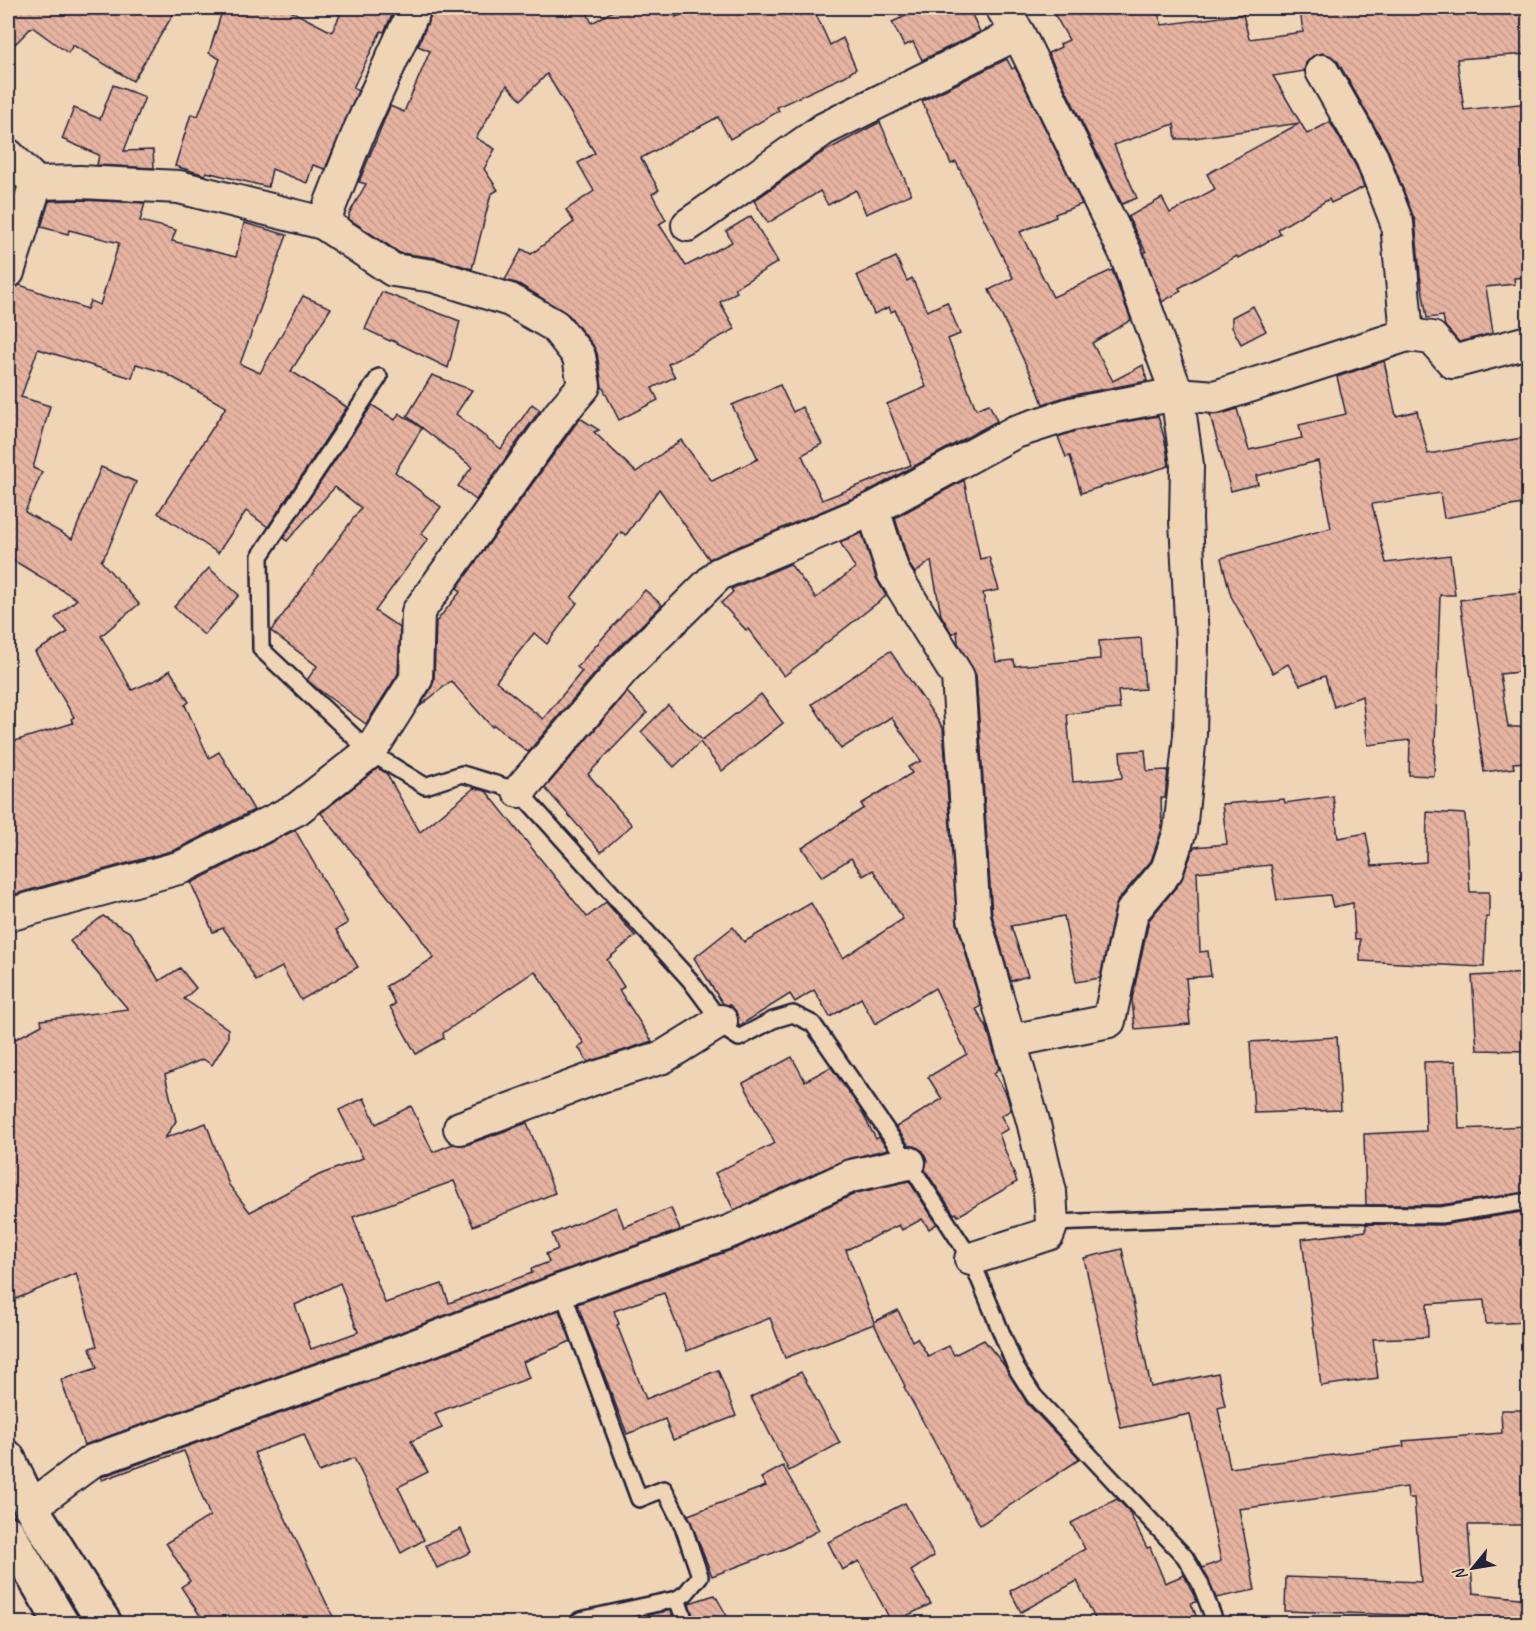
<svg xmlns="http://www.w3.org/2000/svg" width="1536" height="1631" viewBox="0 0 1536 1631" font-family="Caveat,sans-serif">
<defs>
<pattern id="building-back-hatch" width="6" height="6" patternUnits="userSpaceOnUse" patternTransform="scale(1.5)"><rect width="6" height="6" fill="#e6b3a1"/><path d="M-1 5l2 2M0 0l6 6M5-1l2 2" fill="none" stroke="#c59a8c"/></pattern>
</defs>
<rect width="100%" height="100%" fill="#f0d4b6"/>
<filter id="ink" filterUnits="userSpaceOnUse"><feTurbulence type="fractalNoise" baseFrequency=".0167" numOctaves="2"/><feDisplacementMap in="SourceGraphic" scale="12" xChannelSelector="R" yChannelSelector="G"/><feConvolveMatrix kernelMatrix="1 2 1 2 8 2 1 2 1" color-interpolation-filters="sRGB"/></filter>
<g filter="url(#ink)">
<g fill="url(#building-back-hatch)" stroke="#22223b" stroke-width="1.5" fill-rule="evenodd">
<polygon points="8,8 177,8 133,81 73,45 68,53 32,27 8,51"/>
<polygon points="223,8 285,8 332,32 340,15 326,8 395,8 384,32 381,31 353,88 358,91 325,169 313,165 307,183 272,169 268,187 206,172 205,175 175,166 191,114 198,116 220,59 209,53"/>
<polygon points="433,8 442,8 463,15 468,8 584,8 592,23 618,8 672,8 676,17 696,8 813,8 830,45 843,38 856,69 845,76 777,107 779,111 730,139 718,117 641,158 659,190 652,194 666,220 659,224 686,266 732,242 726,231 751,216 778,262 735,288 737,292 720,302 735,329 668,364 675,377 652,388 658,400 619,420 602,386 597,353 593,345 569,315 519,284 505,280 522,249 531,254 574,222 566,210 594,191 578,163 595,153 547,74 521,100 507,85 476,138 495,149 484,169 498,190 491,194 472,269 437,258 400,253 349,219 349,214 366,184 359,182 390,106 404,112 430,51 418,46 431,15"/>
<polygon points="925,8 969,8 980,32 922,60 913,42 904,46 892,22"/>
<polygon points="1051,8 1156,8 1162,25 1243,14 1249,39 1303,32 1300,10 1313,8 1427,8 1428,12 1483,8 1528,8 1528,54 1457,59 1464,110 1528,103 1528,151 1521,152 1528,203 1528,277 1514,278 1515,284 1486,287 1493,333 1459,342 1445,326 1443,316 1427,318 1420,275 1415,221 1389,152 1338,62 1331,56 1323,53 1313,56 1306,63 1304,71 1273,76 1307,134 1330,122 1356,166 1364,187 1331,203 1329,199 1278,229 1281,234 1238,258 1237,256 1179,288 1181,291 1162,302 1144,253 1146,252 1128,217 1162,198 1170,213 1215,189 1207,174 1300,123 1187,139 1176,139 1174,124 1114,145 1137,198 1122,204 1048,53 1061,47 1060,44 1069,40"/>
<polygon points="1007,59 1012,69 1015,67 1082,204 1055,214 1056,217 1020,232 1053,297 1112,270 1131,320 1092,343 1113,381 1143,365 1147,381 1068,396 1043,404 1036,385 989,290 1013,278 956,162 951,164 922,101"/>
<polygon points="113,85 145,97 124,151 153,150 154,168 97,165 99,155 62,139 74,108 100,119"/>
<polygon points="880,122 911,194 866,214 856,190 828,205 820,191 768,223 754,201 820,154"/>
<polygon points="80,200 145,203 140,221 176,230 172,241 236,257 244,223 287,235 240,364 260,373 303,296 331,308 291,371 347,407 268,527 246,511 218,553 158,513 226,407 163,372 136,364 132,378 38,349 21,397 50,406 33,468 42,472 25,512 72,539 101,467 136,482 107,552 101,561 139,604 101,636 132,690 160,678 170,670 189,702 185,705 209,758 219,752 254,810 175,850 8,896 8,743 73,723 71,719 74,717 35,652 68,632 55,618 77,599 8,557 8,289 12,289 20,285 87,309 90,301 100,305 119,243 69,230 68,234 41,227 49,201"/>
<polygon points="896,257 907,281 912,278 927,311 947,302 960,334 948,339 976,409 989,404 997,421 865,493 709,559 659,489 626,535 621,532 571,598 577,603 547,644 534,633 496,681 543,719 582,671 577,667 645,590 662,605 609,657 528,752 494,725 492,727 451,681 419,707 431,689 434,680 436,622 461,591 457,588 580,418 599,430 594,432 636,472 681,440 712,481 758,459 732,405 780,385 793,412 802,407 822,444 802,455 822,500 911,465 887,404 926,387 895,310 891,312 889,307 874,314 857,275"/>
<polygon points="382,292 460,321 448,368 391,340 390,341 365,329"/>
<polygon points="1253,306 1266,331 1241,344 1232,327 1232,317"/>
<polygon points="1384,361 1396,416 1417,411 1428,454 1528,437 1528,503 1444,518 1440,493 1372,504 1386,563 1450,555 1455,595 1440,595 1434,776 1409,775 1410,740 1368,745 1362,696 1334,707 1325,676 1300,685 1288,664 1273,673 1231,596 1221,558 1331,528 1318,461 1256,476 1258,484 1231,491 1210,415 1221,414 1237,409 1249,450 1302,438 1299,425 1346,414 1337,377"/>
<polygon points="432,375 472,390 456,414 501,449 532,404 540,410 476,500 458,486 472,467 407,416"/>
<polygon points="372,405 395,420 399,413 422,428 395,472 441,507 421,534 428,539 375,611 400,628 398,674 366,724 319,690 307,680 317,666 271,631 361,508 335,487 287,541 283,538"/>
<polygon points="1158,416 1165,441 1169,466 1081,493 1070,456 1066,457 1058,437 1075,431"/>
<polygon points="964,480 980,559 989,557 999,590 983,593 996,662 1014,660 1015,666 1100,659 1099,641 1141,638 1145,689 1118,691 1120,709 1067,714 1073,782 1122,778 1120,752 1145,750 1147,771 1168,770 1165,798 1161,798 1162,829 1151,861 1118,900 1115,908 1100,978 1076,982 1064,916 1011,926 1028,976 1011,981 992,915 976,675 958,643 957,631 952,634 941,615 931,561 915,573 909,564 895,518"/>
<polygon points="862,533 876,578 886,596 784,676 748,629 746,630 721,603 733,592 731,589 790,564 816,598 855,568 840,542"/>
<polygon points="209,568 239,595 204,635 174,607"/>
<polygon points="1528,591 1528,671 1500,674 1508,727 1528,727 1528,762 1513,763 1514,768 1484,772 1460,600"/>
<polygon points="890,651 943,728 957,923 981,1006 976,1009 987,1028 999,1069 994,1073 1006,1093 1011,1110 1001,1116 1008,1129 999,1134 1017,1182 958,1216 956,1213 954,1214 925,1170 927,1160 923,1151 915,1146 909,1146 896,1127 942,1099 928,1077 967,1054 935,988 875,1024 861,998 830,1017 814,990 795,1002 790,994 739,1026 736,1011 730,1005 723,1004 694,958 733,927 744,942 811,903 843,958 903,919 873,870 863,876 851,858 822,877 802,848 864,808 861,804 912,773 908,767 921,761 891,717 841,749 812,704"/>
<polygon points="627,692 647,713 588,774 632,825 601,852 545,788"/>
<polygon points="761,694 783,723 722,771 700,742 674,767 641,732 668,705 702,740"/>
<polygon points="378,768 386,773 420,832 474,788 486,791 587,917 606,902 635,936 607,960 624,987 619,990 652,1041 588,1062 578,1047 584,1043 535,971 443,1033 444,1038 416,1054 390,1007 395,1004 386,986 434,958 418,934 321,813"/>
<polygon points="1333,796 1338,838 1366,833 1372,866 1426,862 1427,812 1465,814 1470,892 1489,892 1489,917 1486,917 1484,967 1360,961 1360,939 1355,939 1353,903 1333,907 1330,895 1277,900 1271,865 1197,872 1200,952 1208,951 1211,976 1186,978 1190,1024 1135,1029 1132,999 1149,920 1181,881 1194,847 1227,844 1222,804 1284,799 1285,803"/>
<polygon points="295,830 348,923 336,930 358,967 301,1000 282,967 256,981 238,948 223,928 213,932 191,883"/>
<path d="M103,916L131,933L159,981L180,968L196,988L184,999L228,1029V1039L212,1065L203,1059L165,1075L176,1121L165,1138L206,1123L229,1185L250,1212L319,1175L363,1158L339,1110L364,1098L376,1124L411,1106L433,1152L453,1144L466,1145L527,1123L555,1193L473,1226L454,1181L353,1217L385,1303L442,1284L449,1303L532,1273L531,1269L549,1262L546,1254L558,1249L552,1234L616,1207L624,1227L671,1208L680,1230L556,1273L396,1334L84,1445L61,1380L97,1368L90,1348L97,1346L76,1273L16,1299L8,1279V1043L42,1025L41,1020L128,1009L70,941ZM340,1283L358,1332L311,1349L295,1305Z"/>
<polygon points="1528,973 1528,1051 1477,1050 1472,976"/>
<polygon points="1337,1037 1341,1110 1254,1113 1250,1042"/>
<polygon points="792,1057 805,1081 831,1067 859,1107 876,1139 879,1137 888,1149 844,1160 734,1210 715,1173 775,1143 743,1083"/>
<polygon points="1456,1061 1459,1129 1528,1126 1528,1192 1440,1205 1366,1205 1364,1134 1426,1131 1424,1062"/>
<polygon points="909,1181 937,1224 929,1229 922,1219 902,1230 899,1225 846,1250 874,1322 898,1310 912,1341 917,1338 928,1356 949,1346 954,1355 984,1340 1004,1365 1027,1403 1080,1459 980,1525 904,1387 905,1386 874,1324 785,1358 770,1318 687,1351 664,1293 614,1311 619,1324 617,1325 646,1399 718,1370 736,1416 673,1440 665,1419 627,1434 577,1304 737,1248 857,1193"/>
<polygon points="1528,1211 1528,1322 1486,1324 1484,1300 1427,1304 1428,1337 1373,1339 1378,1378 1321,1386 1302,1239 1366,1231 1366,1224 1441,1225"/>
<polygon points="1122,1249 1151,1387 1218,1373 1225,1406 1218,1408 1230,1468 1404,1446 1403,1441 1502,1433 1501,1410 1528,1410 1528,1525 1468,1525 1473,1593 1528,1599 1528,1623 1431,1623 1431,1616 1285,1611 1286,1577 1421,1582 1414,1498 1408,1498 1407,1487 1239,1509 1255,1590 1216,1598 1202,1568 1221,1561 1190,1414 1121,1428 1084,1258"/>
<polygon points="559,1310 571,1341 523,1362 529,1378 435,1413 442,1428 411,1441 428,1472 398,1487 424,1540 401,1553 354,1458 319,1472 304,1434 254,1453 336,1623 205,1623 181,1587 190,1581 166,1543 210,1516 184,1451 102,1480 101,1477 408,1368"/>
<polygon points="801,1372 840,1443 789,1471 751,1397"/>
<polygon points="783,1466 819,1530 786,1548 712,1576 688,1515 766,1486 761,1478"/>
<polygon points="1117,1499 1128,1510 1147,1548 1150,1547 1165,1583 1184,1575 1197,1602 1191,1603 1199,1623 1097,1623 1077,1581 1021,1612 1010,1591 1085,1549 1071,1523"/>
<polygon points="905,1503 934,1556 911,1571 931,1604 892,1623 859,1561 842,1570 828,1542"/>
<polygon points="461,1529 471,1552 437,1568 426,1545"/>
<polygon points="715,1595 731,1623 695,1623 689,1603"/>
<polygon points="671,1610 675,1623 639,1623 639,1617"/>
</g>
<g fill="none" stroke-linecap="round" stroke-linejoin="round">
<g stroke="#22223b" stroke-width="20">
<g id="lane">
<polyline points="379,377 260,556 261,649 370,752 425,786 462,774 519,791 690,980 728,1031 739,1038 773,1020 793,1014 813,1024 909,1163 971,1259 1016,1368 1034,1396 1185,1557 1200,1583 1216,1624"/>
<polyline points="1052,1223 1310,1214 1441,1215 1528,1201"/>
<polyline points="562,1290 639,1499 664,1489 683,1526 700,1576 686,1593 677,1599 580,1620"/>
<polyline points="677,1599 686,1624"/>
</g>
</g>
<g stroke="#22223b" stroke-width="36">
<g id="street">
<polyline points="1002,8 1018,33 1125,252 1177,394 1187,465 1186,520 1192,641 1190,735 1180,831 1167,870 1132,912 1109,1021 1011,1041"/>
<polyline points="1322,71 1372,158 1397,223 1407,335"/>
<polyline points="8,155 36,183 80,182 179,187 323,223"/>
<polyline points="688,225 824,129 1018,33"/>
<polyline points="8,272 36,183"/>
<polyline points="873,509 1015,432 1071,414 1177,394 1215,397 1407,335 1432,338 1453,362 1528,342"/>
<polyline points="519,791 623,669 719,574 873,509 893,572 958,677 974,918 1033,1121 1050,1192 1052,1223 1048,1234 971,1259"/>
<polyline points="8,915 182,867 297,809 370,752 416,679 418,612 560,414 584,386 579,356 555,326 510,300 434,276 393,270 323,223 360,129 415,8"/>
<polyline points="460,1128 598,1077 663,1057 721,1021"/>
<polyline points="31,1507 92,1461 402,1351 562,1290 731,1231 851,1176 909,1163"/>
</g>
</g>
<g stroke="#22223b" stroke-width="38">
<g id="secondary">
<polyline points="8,1458 31,1507 105,1624"/>
<polyline points="8,1533 62,1624"/>
</g>
</g>
<use href="#lane" stroke="#f0d4b6" stroke-width="15"/>
<use href="#street" stroke="#f0d4b6" stroke-width="32"/>
<use href="#secondary" stroke="#f0d4b6" stroke-width="33"/>
</g>
</g>
<rect width="1536" height="1631" fill="none" stroke="#f0d4b6" stroke-width="30"/>
<rect x="15" y="15" width="1506" height="1601" fill="none" stroke="#22223b" stroke-width="2" filter="url(#ink)"/>
<g transform="translate(1473 1568) rotate(240)" stroke="#f0d4b6" stroke-width="4.5" paint-order="stroke">
<path d="M0-4.5L10 22L0 15L-10 22Z" fill="#22223b"/>
<text y="-9" font-size="16" font-weight="bold" text-anchor="middle" fill="#22223b">N</text>
</g>
</svg>
